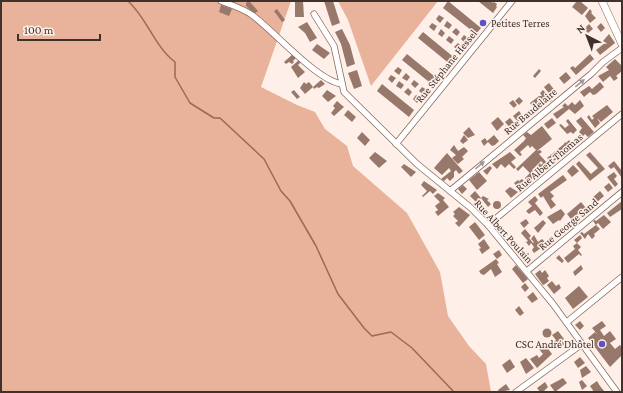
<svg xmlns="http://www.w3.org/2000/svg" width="623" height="393" viewBox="0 0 623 393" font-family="'Crimson Pro',serif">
<rect width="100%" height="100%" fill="#fef0e9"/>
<g fill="#e9b29a">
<polygon points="1,1 291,1 261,87 297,105 315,112 325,129 347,146 353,166 407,213 440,272 448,316 469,346 486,364 491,392 1,392"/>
<polygon points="338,1 438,1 371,86 348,20"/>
</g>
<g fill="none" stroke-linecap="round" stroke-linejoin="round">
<path stroke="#9e6851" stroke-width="1.5" d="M128,1C147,18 154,46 175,62V77L190,103L214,118H220L264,159L281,191L290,201L316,246L338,294L364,328L372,336L391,332L412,348L454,392"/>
</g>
<g fill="#97786a">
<polygon points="249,1 258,11 254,14 246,6 246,3"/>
<polygon points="295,1 303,1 304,17 295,17"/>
<polygon points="324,1 333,1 340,23 332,26"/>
<polygon points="448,1 481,28 476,34 443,8"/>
<polygon points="478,1 493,1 492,3 494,2 497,4 496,6 497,7 493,13"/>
<polygon points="577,1 580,1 588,8 582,15 572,7"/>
<polygon points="221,5 232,9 229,16 219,12"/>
<polygon points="277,9 285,20 282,22 274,11"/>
<polygon points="590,9 592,12 591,13 596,18 590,23 585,16"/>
<polygon points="439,15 444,18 440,23 436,19"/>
<polygon points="447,21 452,25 449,29 444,26"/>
<polygon points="307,22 317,38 310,42 305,33 298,27"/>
<polygon points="432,23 437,26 434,31 429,27"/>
<polygon points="601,23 605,28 601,32 597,27"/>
<polygon points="589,24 593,29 588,33 584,29"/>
<polygon points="456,28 460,32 457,36 452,32"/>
<polygon points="342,29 350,45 355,64 347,67 341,44 335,32"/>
<polygon points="441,29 445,33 442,37 438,34"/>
<polygon points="423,32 456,59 451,65 418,38"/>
<polygon points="609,34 615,43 600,55 596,50 605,43 603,41"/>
<polygon points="464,35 469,39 465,43 461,39"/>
<polygon points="449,36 454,40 451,44 446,40"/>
<polygon points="458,43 462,47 459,51 454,47"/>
<polygon points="317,44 330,53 324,59 312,50"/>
<polygon points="293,54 296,58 293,61 294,62 292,64 289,62 286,64 284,62"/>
<polygon points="407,54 439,80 434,86 402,60"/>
<polygon points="590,54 594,59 576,75 570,68 573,66 575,68"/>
<polygon points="300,59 302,61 298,65 305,72 298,78 291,67"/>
<polygon points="615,59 622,66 622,71 616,76 618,78 614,81 610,76 603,82 598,76 609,70 606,67"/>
<polygon points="398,67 402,70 399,75 394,71"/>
<polygon points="539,69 541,71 535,78 533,76"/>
<polygon points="357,70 362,86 354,89 348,73"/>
<polygon points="566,72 571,78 564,84 559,78"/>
<polygon points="406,73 410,77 407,81 402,78"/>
<polygon points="391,75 396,78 392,83 388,79"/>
<polygon points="321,80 325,84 319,88 317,87 314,89 313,87"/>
<polygon points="414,80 419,84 415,88 411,84"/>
<polygon points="399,81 404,85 401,89 396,86"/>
<polygon points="304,82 306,84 309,82 313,87 305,94 300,88"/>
<polygon points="600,82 604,87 596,94 593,95 590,92 584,97 580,92 589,86 592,89"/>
<polygon points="549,83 556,92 551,96 544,87"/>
<polygon points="382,84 414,110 409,117 377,91"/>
<polygon points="422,87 427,90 424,95 419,91"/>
<polygon points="408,88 412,92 409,96 404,92"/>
<polygon points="294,90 300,97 297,99 291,92"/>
<polygon points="327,90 336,96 328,102 322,96"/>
<polygon points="543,90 552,100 550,102 548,99 535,110 530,103 539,96 542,96 540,93"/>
<polygon points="416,95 420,98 417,103 413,99"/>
<polygon points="519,97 523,101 519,105 515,101"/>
<polygon points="513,100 517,105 514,108 509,103"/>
<polygon points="580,100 584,106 575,114 569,109 557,119 553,114 564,107 562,106 565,103 568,106 572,102 575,105"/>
<polygon points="337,101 344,107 334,116 331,113 335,108 333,106"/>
<polygon points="607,105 613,112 601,122 597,118 600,123 595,128 587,117 589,115 592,120 594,118 592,116"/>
<polygon points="348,110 356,117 352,122 344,115"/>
<polygon points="519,111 524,118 518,122 513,116"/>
<polygon points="498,117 504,124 497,131 491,123"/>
<polygon points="581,117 594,132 588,137 585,134 583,136 579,132 582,128 576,121"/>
<polygon points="510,118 516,125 511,129 505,122"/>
<polygon points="552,118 556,123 548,129 544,124"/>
<polygon points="568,119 577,130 573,134 571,132 567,134 559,125 561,124 565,128 569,125 566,121"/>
<polygon points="542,126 552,139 537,151 540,150 542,152 539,154 550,166 540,174 536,169 540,163 541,165 543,163 541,161 532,170 537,176 524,186 519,181 522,179 524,181 526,180 525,178 530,173 523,166 518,171 516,169 536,150 532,146 530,148 528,145 520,152 522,155 520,156 514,150 524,141 526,138 523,135 527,132 531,135"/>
<polygon points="469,127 475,135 468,138 463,133"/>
<polygon points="362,132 370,140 365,146 357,138"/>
<polygon points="464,135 468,140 463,144 460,141"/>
<polygon points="494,135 499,141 495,145 492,146 488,142 484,146 481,141 485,138 487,141"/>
<polygon points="569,140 573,145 552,163 547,158 564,144 565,142 566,143"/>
<polygon points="454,145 458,151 464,147 468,151 462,157 464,159 458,164 452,158 456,155 450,150"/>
<polygon points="375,152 387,161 379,168 369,158"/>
<polygon points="510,152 516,158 511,162 516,167 514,169 509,164 505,168 501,164 497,169 492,164"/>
<polygon points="590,152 605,169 590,181 576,164 579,161 591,174 598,168 586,155"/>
<polygon points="447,153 463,171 459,174 456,170 454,172 454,177 450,181 447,178 444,181 441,179 451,171 449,168 442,175 434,168"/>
<polygon points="614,161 622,171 622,178 614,167 611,169 608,166"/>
<polygon points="404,164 416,172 411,177 401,167"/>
<polygon points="573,165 579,171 572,177 567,171"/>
<polygon points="490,166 492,168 487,175 483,171"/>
<polygon points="479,172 487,181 477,190 469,180"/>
<polygon points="614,172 617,176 614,179 618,184 615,187 607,177"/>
<polygon points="563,175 567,180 550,192 554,196 551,199 556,205 551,209 543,196 541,198 538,194"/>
<polygon points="518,180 523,186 519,189 514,183"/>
<polygon points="424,181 437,190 433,194 430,191 423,197 422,196 427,191 421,185"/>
<polygon points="609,183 613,188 608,192 604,187"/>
<polygon points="463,185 467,189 462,194 458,189"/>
<polygon points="510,187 518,192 511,198 505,191"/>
<polygon points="475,191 481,198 476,202 470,196"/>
<polygon points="600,191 604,196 596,203 592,198"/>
<polygon points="438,193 445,198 443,200 449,207 438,216 435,212 438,210 435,206 440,202 434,196"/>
<polygon points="483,196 489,199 487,200 491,204 488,207 481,198"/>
<polygon points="535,196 538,200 535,203 543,213 540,216 535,210 529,214 526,211 532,206 528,202"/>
<circle cx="497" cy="205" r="4"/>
<polygon points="622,201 622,209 610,217 607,213"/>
<polygon points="581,202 586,208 571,219 567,214"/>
<polygon points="459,207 470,215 459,227 455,223 458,221 453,216 455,214 453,212"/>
<polygon points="561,209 565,214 560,221 559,220 553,224 547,217"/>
<polygon points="604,215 611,222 603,229 598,223 596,225 600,229 594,234 595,236 592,239 588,234 585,239 580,233 582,232 584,234 596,225 593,221 595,220 596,221"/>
<polygon points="526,219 529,223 524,228 520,223"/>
<polygon points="543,220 546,223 538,233 534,228"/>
<polygon points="572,220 576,225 572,228 568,223"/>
<polygon points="475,222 485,235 479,240 469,227"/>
<polygon points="525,229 531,236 529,238 533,243 534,242 531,239 534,235 538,242 542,239 547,244 534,253 532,250 534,247 531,243 529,246 526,242 528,241 521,233"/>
<polygon points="580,235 582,238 577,243 574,240"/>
<polygon points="484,239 490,248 482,254 479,249 481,248 478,244"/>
<polygon points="577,243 581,247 578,250 582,255 581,256 579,254 568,263 564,258 575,249 573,246"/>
<polygon points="499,250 502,255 497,259 493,254"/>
<polygon points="559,255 564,261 562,263 556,258"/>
<polygon points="496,259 499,263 497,264 502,272 495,277 491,269 484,275 481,274 479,271"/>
<polygon points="516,265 528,279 523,283 512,269"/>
<polygon points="581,265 583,269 575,276 573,272"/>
<polygon points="540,270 542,273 545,270 549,276 547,278 549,281 545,284 543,285 535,274"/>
<polygon points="552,281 556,286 559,284 561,288 554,294 547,285"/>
<polygon points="525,283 529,288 525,292 521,287"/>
<polygon points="579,286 588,297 573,309 565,298"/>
<polygon points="533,292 538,299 532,303 527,297"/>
<polygon points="519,306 524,313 520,316 515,310"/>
<polygon points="580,321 584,326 580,330 575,325"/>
<polygon points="602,321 606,326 600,330 604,336 610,331 616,339 610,343 615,349 620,345 622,347 622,355 610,367 588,338 595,332 598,335 592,328"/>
<circle cx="547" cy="333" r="4.5"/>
<polygon points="558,331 564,339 562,341 565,344 561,347 558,344 556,345 554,342 556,340 552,335"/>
<polygon points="545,345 552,354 537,368 530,359 537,355 539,358 543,354 539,349"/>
<polygon points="580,357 585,363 578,368 574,362"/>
<polygon points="526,358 534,368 526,374 520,362"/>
<polygon points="510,359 515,367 507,373 502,365"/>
<polygon points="586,366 591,372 582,378 580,370"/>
<polygon points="563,378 567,383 555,392 550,385"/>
<polygon points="582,380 587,386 582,390 579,382"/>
<polygon points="597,381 600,386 605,392 594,392 590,386"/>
<polygon points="545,382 548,387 544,391 545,392 540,392 537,388"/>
<polygon points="506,384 510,390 499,392 498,390"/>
</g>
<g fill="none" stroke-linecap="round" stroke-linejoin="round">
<g stroke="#896a5d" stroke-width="7">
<g id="minor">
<path d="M221,1C231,5 242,8 252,15C273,30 317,81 342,84"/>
<polyline points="314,14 334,46 344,92 417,164 471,208 488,225 553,304 617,392"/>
<polyline points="396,144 512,1"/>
<polyline points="450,191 591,74 603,62 622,48"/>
<polyline points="488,225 622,114"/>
<polyline points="527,271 622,192"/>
<polyline points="567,322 622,277"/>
<polyline points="516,392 582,344"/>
</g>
</g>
<g stroke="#896a5d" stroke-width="8">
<polyline id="major" points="602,1 622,44"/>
</g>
<use href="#minor" stroke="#fff" stroke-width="5.5"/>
<use href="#major" stroke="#fff" stroke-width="7"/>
</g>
<defs><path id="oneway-solid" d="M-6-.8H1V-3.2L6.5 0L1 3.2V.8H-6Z"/></defs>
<g fill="#9f9896">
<use href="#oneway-solid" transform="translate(580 83) rotate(-39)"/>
<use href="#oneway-solid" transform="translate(480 165) rotate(-40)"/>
</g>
<g fill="#5c51c9" stroke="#fef0e9" stroke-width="1.5">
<circle cx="483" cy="23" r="4"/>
<circle cx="602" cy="344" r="4"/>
</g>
<g text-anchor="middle" stroke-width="3" stroke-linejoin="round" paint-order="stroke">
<g font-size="11" fill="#3f312c" stroke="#fef0e9" text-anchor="start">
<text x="491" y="27">Petites Terres</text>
<text x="594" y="348" text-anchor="end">CSC André Dhôtel</text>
</g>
<g font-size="11" fill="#3f312c" stroke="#fef0e9">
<text transform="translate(446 66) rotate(-51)" y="4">Rue Stéphane Hessel</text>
<text transform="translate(530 111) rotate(-40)" y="4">Rue Baudelaire</text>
<text transform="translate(549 162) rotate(-40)" y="4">Rue Albert Thomas</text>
<text transform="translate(568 224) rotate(-40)" y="4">Rue George Sand</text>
<text transform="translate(504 231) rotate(48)" y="4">Rue Albert Poulain</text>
</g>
</g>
<rect width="623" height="393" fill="none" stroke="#3f312c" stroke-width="4"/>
<g transform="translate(587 36) rotate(318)" stroke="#fef0e9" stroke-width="3" paint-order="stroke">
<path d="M0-3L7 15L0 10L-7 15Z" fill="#3f312c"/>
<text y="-6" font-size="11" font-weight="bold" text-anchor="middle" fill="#3f312c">N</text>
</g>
<path d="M18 34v6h82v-6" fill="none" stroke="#3f312c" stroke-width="2"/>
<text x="24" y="34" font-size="12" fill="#3f312c" stroke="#fef0e9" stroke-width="3" paint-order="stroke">100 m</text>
</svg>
